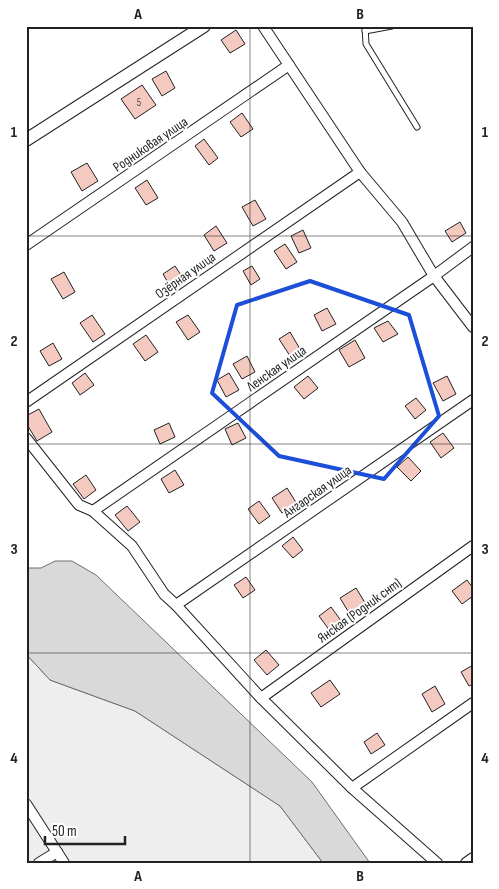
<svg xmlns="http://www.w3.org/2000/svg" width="499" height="889" viewBox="0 0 499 889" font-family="'Sofia Sans Condensed',sans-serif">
<rect width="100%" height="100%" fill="#fff"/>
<polygon fill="#eee" stroke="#6f6f6f" points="26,654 50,680 135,711 280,806 323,863 26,863"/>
<polygon fill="#d9d9d9" stroke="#6f6f6f" points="55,561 72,561 96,575 312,782 370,863 323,863 280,806 135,711 50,680 26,654 26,568 41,568"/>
<g fill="#f3c9c0" stroke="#222">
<polygon points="236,30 245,44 230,53 221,40"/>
<polygon points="166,71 175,88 162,96 152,79"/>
<polygon points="142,85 156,105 135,119 121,99"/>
<polygon points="242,113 253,129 241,137 230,122"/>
<polygon points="204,139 218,158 209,165 195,146"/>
<polygon points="87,163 98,181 82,191 71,172"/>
<polygon points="147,180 158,198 146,205 135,188"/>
<polygon points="255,200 266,219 253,226 242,207"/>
<polygon points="460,222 466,233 452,242 445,231"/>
<polygon points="216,226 227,243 214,251 204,235"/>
<polygon points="303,230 311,248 299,253 291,236"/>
<polygon points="285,244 297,262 286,269 274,251"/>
<polygon points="175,266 183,278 170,286 163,274"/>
<polygon points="252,266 260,279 251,285 243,271"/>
<polygon points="64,272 75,292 63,299 51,279"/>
<polygon points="327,308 336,324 322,331 314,315"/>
<polygon points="92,315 105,334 93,342 80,323"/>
<polygon points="188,315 200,332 188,340 176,322"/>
<polygon points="388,321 398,334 383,342 374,328"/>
<polygon points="290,332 300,349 290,356 279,339"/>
<polygon points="146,335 158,352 145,361 133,344"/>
<polygon points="355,340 365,358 349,367 339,350"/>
<polygon points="53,343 62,359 49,366 40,351"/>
<polygon points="247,356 255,372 242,379 233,364"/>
<polygon points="85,373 94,385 80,395 72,383"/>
<polygon points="229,373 239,390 226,397 217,380"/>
<polygon points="308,376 318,388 304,399 294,387"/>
<polygon points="447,376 456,394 443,401 433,383"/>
<polygon points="416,398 426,410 415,419 405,406"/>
<polygon points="39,409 52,432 37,441 26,423 26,416"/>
<polygon points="169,423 175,437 160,444 154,430"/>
<polygon points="238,423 246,438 232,445 225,429"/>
<polygon points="443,433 454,448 441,458 430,442"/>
<polygon points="408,457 421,471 411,481 397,467"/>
<polygon points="175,470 184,485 169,493 161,479"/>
<polygon points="86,475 96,490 84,499 73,484"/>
<polygon points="287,488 297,504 282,513 272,498"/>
<polygon points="259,501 270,516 259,524 248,509"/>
<polygon points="127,506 140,522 128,531 115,515"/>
<polygon points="293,537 303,550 293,558 282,546"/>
<polygon points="246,577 255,590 243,598 234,585"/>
<polygon points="467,580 473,588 473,596 462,604 452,591"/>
<polygon points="356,588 367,606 351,616 340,598"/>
<polygon points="331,607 342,622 330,631 319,616"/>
<polygon points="266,650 279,665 267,675 254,660"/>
<polygon points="473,665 473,684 469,686 461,672"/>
<polygon points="330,680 340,694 321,707 311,693"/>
<polygon points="435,686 445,704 432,712 422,694"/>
<polygon points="377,733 385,745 371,754 364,742"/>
</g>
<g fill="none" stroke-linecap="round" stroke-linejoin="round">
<g stroke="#222" stroke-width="7">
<g id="service">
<polyline points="365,26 366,44 417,127"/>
<polyline points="365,31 392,26"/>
</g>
</g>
<g stroke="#222" stroke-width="12">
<g id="minor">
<polyline points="263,26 360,172 402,222 434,276 473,327"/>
<polyline points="26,245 289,65"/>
<polyline points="26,402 360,172"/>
<polyline points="26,438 79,505 93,511 132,546 164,594 176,605 261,698 352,788 437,863"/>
<polyline points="93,511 434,276 473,247"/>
<polyline points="176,605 473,400"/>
<polyline points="261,698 473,546"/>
<polyline points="352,788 473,703"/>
<polyline points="26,804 64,863"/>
<polyline points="39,863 57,852"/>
<polyline points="466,863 473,858"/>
</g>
</g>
<g stroke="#222" stroke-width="14">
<polyline id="tertiary" points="26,140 204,26"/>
</g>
<use href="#service" stroke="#fff" stroke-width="5"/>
<use href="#minor" stroke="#fff" stroke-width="10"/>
<use href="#tertiary" stroke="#fff" stroke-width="12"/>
</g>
<path fill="none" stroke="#1d4ed8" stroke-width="4" stroke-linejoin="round" d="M310,281L409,315L439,416L384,479L279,456L212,393L237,305Z"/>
<path fill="none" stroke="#222" stroke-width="1" stroke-opacity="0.55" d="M250,26V863M26,236H473M26,444H473M26,653H473"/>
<g text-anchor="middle" stroke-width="4" stroke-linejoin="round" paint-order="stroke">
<g font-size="11" fill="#564c4a">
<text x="139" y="106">5</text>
</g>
<g font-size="14" fill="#222" stroke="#fff">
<text transform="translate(150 144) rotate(-34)" y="5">Родниковая улица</text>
<text transform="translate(185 275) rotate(-35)" y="5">Озёрная улица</text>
<text transform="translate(276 368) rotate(-35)" y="5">Ленская улица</text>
<text transform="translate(317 491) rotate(-35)" y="5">Ангарская улица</text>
<text transform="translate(359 610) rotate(-36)" y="5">Янская (Родник снт)</text>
</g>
</g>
<rect width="499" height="889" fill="none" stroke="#ffffff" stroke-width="55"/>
<path d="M45 836v8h80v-8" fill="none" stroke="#222222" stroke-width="2.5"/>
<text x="52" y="836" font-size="15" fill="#222222" stroke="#ffffff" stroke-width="4" paint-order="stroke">50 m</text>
<rect x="28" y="28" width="444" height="834" fill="none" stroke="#222" stroke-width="2"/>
<g font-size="16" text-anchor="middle" font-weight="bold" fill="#222">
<text x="138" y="19">A</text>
<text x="360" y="19">B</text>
<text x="14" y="137">1</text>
<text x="485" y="137">1</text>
<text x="14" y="346">2</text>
<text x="485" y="346">2</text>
<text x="14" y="554">3</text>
<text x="485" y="554">3</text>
<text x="14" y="763">4</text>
<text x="485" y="763">4</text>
<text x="138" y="881">A</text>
<text x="360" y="881">B</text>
</g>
</svg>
